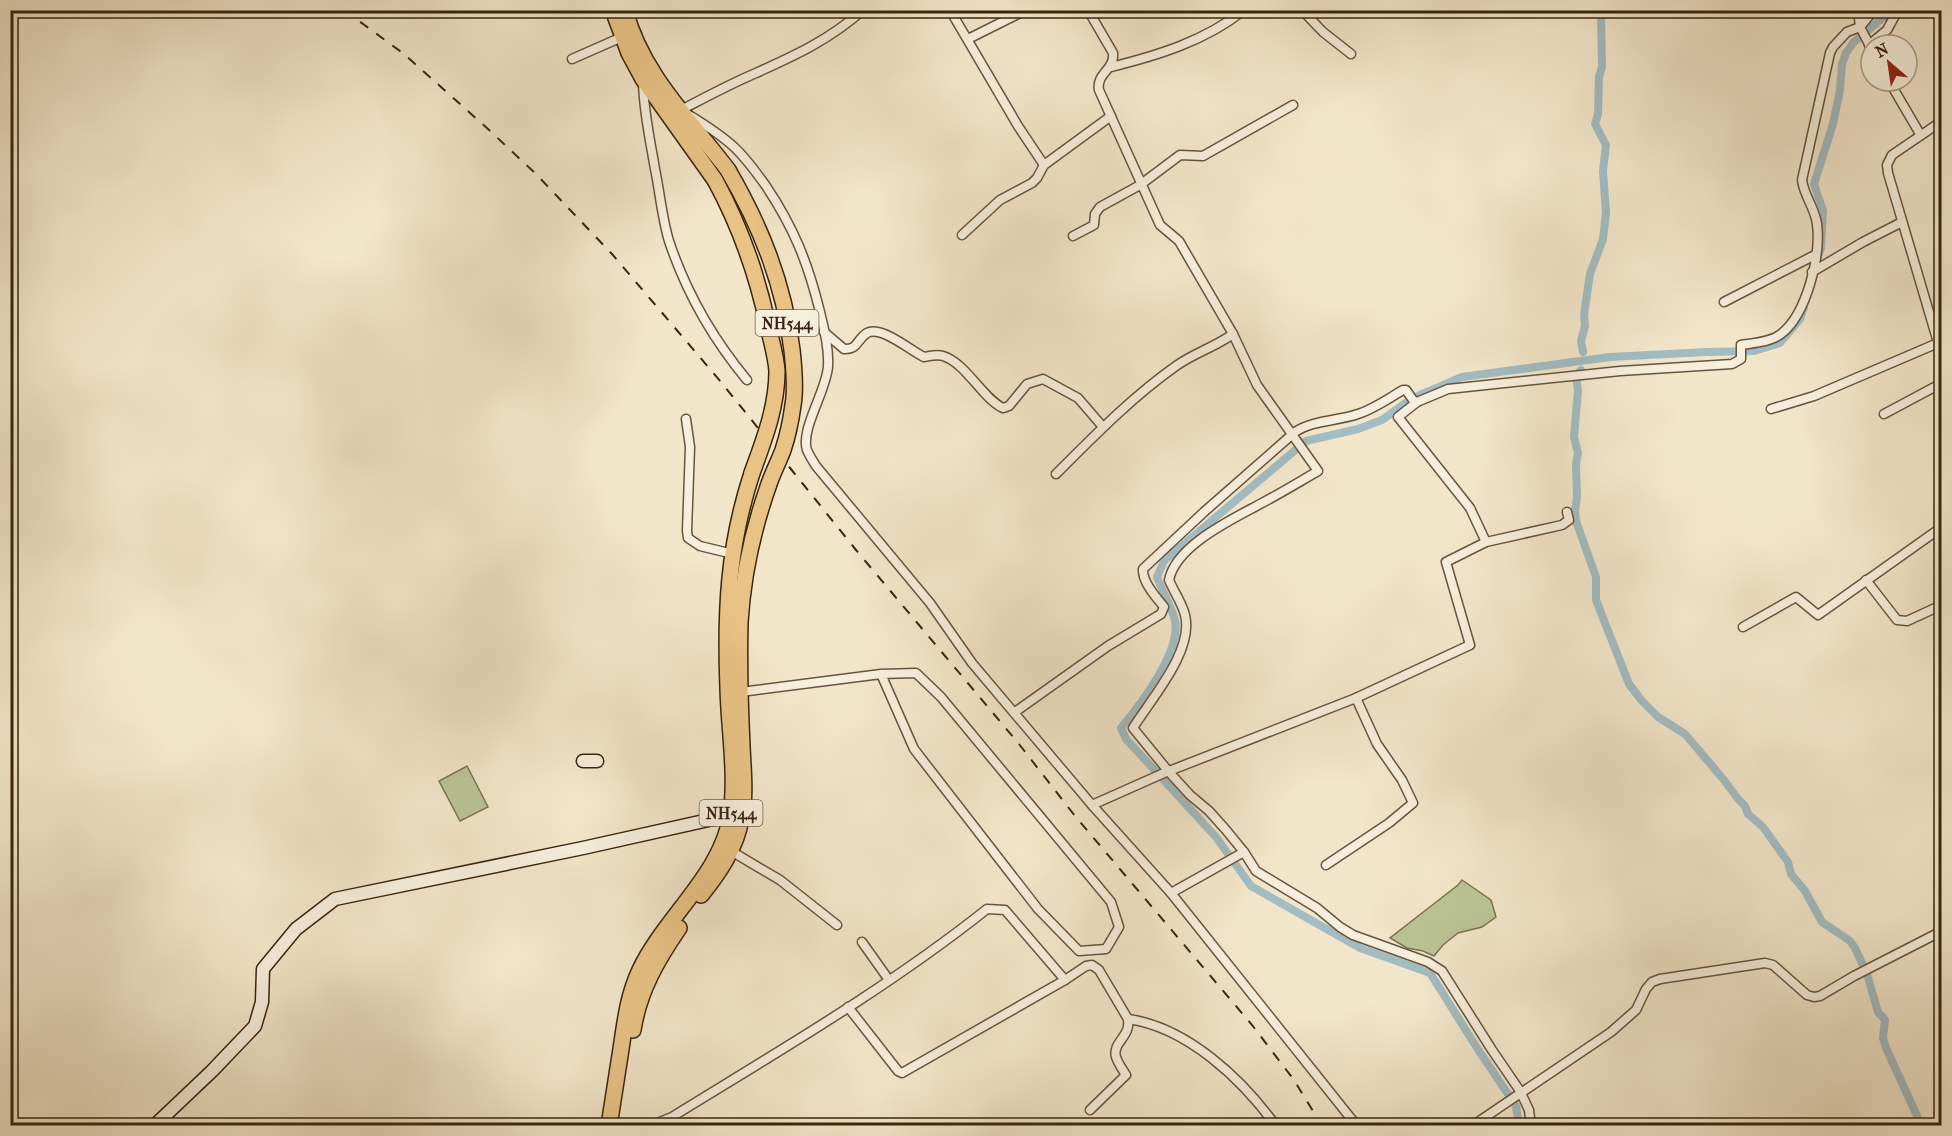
<svg xmlns="http://www.w3.org/2000/svg" width="1952" height="1136" viewBox="0 0 1952 1136" font-family="'IM FELL French Canon',serif">
<rect width="100%" height="100%" fill="#f2e6ca"/>
<filter id="stains"><feTurbulence type="fractalNoise" baseFrequency=".00333" numOctaves="4"/><feColorMatrix values="0 0 0 0 .2 0 0 0 0 .09 0 0 0 0 .02 0 0 0 .5 -.17"/></filter>
<radialGradient id="worn" r=".72"><stop offset=".6" stop-color="#630" stop-opacity="0"/><stop offset="1" stop-color="#630" stop-opacity=".3"/></radialGradient>
<g fill="#bbc496" stroke="#7a7452" stroke-width="1.5">
<polygon points="467,766 488,807 460,821 439,781"/>
<polygon points="1462,880 1491,900 1496,917 1482,927 1458,933 1443,945 1434,956 1423,951 1407,948 1390,938 1458,885"/>
</g>
<g fill="none" stroke-linecap="round" stroke-linejoin="round">
<g stroke="#a2bcc2" stroke-width="8">
<polyline points="1818,257 1821,248 1823,211 1814,184 1833,124 1840,90 1842,64 1846,53 1853,43 1884,17 1888,10"/>
<polyline points="1583,352 1581,341 1585,326 1584,315 1590,274 1603,239 1606,213 1603,171 1606,145 1595,124 1598,114 1599,77 1602,67 1601,10"/>
<polyline points="1581,370 1576,375 1578,390 1574,437 1578,453 1576,464 1577,497 1575,511 1576,521 1596,577 1596,600 1629,684 1642,701 1658,717 1685,734 1724,780 1738,799 1745,806 1748,814 1763,827 1788,862 1791,874 1805,891 1822,922 1850,941 1855,948 1867,974 1878,1012 1885,1020 1883,1038 1886,1048 1919,1120 1916,1126"/>
<path d="M1519,1126L1516,1106L1477,1048L1430,973L1360,948L1251,886L1216,837L1126,739L1121,728C1140,705 1181,652 1175,621C1172,607 1162,591 1157,577L1164,561L1306,441L1358,429L1382,420L1404,404L1420,395L1462,377L1610,357L1707,352L1754,351L1780,343L1800,319L1804,307"/>
</g>
<g stroke="#67543e" stroke-width="11">
<g id="street">
<path d="M863,10C829,40 796,55 756,73C730,84 706,97 681,110C699,121 718,132 734,147C746,158 756,172 766,186C794,228 808,263 820,312C824,329 829,348 828,366C827,390 800,429 807,450C809,455 813,461 816,466L930,603L972,663L1092,805L1171,893L1357,1126"/>
<polyline points="950,10 1018,126 1044,165"/>
<polyline points="1302,10 1323,32 1351,54"/>
<polyline points="1858,10 1860,27 1871,48"/>
<polyline points="968,39 1026,10"/>
<polyline points="1869,45 1887,30 1898,10"/>
<polyline points="572,59 622,37"/>
<path d="M1111,67C1159,55 1205,41 1244,10"/>
<polyline points="1889,81 1920,134"/>
<path d="M643,83C644,114 650,139 655,169C660,193 662,218 669,241C686,292 713,339 747,380"/>
<polyline points="1942,121 1892,155 1887,165 1888,173 1942,356"/>
<polyline points="962,235 1000,200 1032,183 1037,178 1044,165 1111,116"/>
<polyline points="1073,236 1094,225 1095,214 1100,207 1140,185 1180,155 1203,156 1293,105"/>
<polyline points="1812,272 1863,242 1902,222"/>
<polyline points="1724,302 1815,255"/>
<path d="M824,332L844,349C858,350 857,339 867,333C881,325 911,351 924,357C931,356 936,354 943,356C966,363 982,398 1003,408L1009,406L1027,384L1043,379L1078,398L1103,427"/>
<path d="M1233,334L1257,385L1318,471C1299,482 1281,493 1262,503C1233,519 1176,545 1169,580C1174,592 1182,603 1185,615C1194,651 1151,699 1133,728L1169,772L1190,795L1209,811L1226,830L1244,852L1256,871L1317,908L1340,927L1353,935L1428,962L1442,971L1492,1050L1520,1091L1529,1110L1531,1126"/>
<polyline points="1771,409 1814,396 1938,343"/>
<polyline points="1884,414 1942,383"/>
<polyline points="686,419 690,447 687,531 688,538 700,546 733,554"/>
<path d="M1056,474C1094,436 1132,397 1176,366C1194,353 1215,347 1233,334L1179,241L1160,225L1099,90C1096,73 1115,70 1113,53L1088,10"/>
<path d="M1486,542L1470,508L1398,417L1417,402L1448,389L1620,371L1732,364L1741,359V345C1753,343 1771,342 1781,334C1807,314 1821,255 1817,224C1815,208 1804,196 1802,180L1830,53L1833,47L1847,32L1860,27L1874,10"/>
<polyline points="1866,580 1897,620 1907,621 1942,605"/>
<polyline points="1743,627 1796,597 1818,615 1942,527"/>
<polyline points="741,692 881,674 916,673 941,697 1111,902 1119,927 1106,949 1079,951 1038,909 914,749 881,674"/>
<path d="M1015,712L1108,646L1161,614L1164,607C1156,597 1142,582 1143,569L1204,512L1295,432C1313,420 1338,421 1358,414C1374,409 1389,398 1403,390H1406L1413,400L1417,402"/>
<polyline points="1092,805 1164,773 1356,698 1470,645 1446,562 1486,542 1562,525 1569,520 1567,512"/>
<polyline points="731,851 780,880 837,925"/>
<polyline points="1326,865 1389,823 1413,803 1402,780 1377,744 1356,698"/>
<polyline points="1171,893 1244,852"/>
<polyline points="862,942 889,980"/>
<path d="M848,1007L898,1071L902,1073L1065,980L1086,966L1092,965L1099,970L1128,1019C1131,1037 1112,1042 1116,1057C1118,1063 1122,1069 1126,1075L1090,1110"/>
<path d="M1128,1019C1187,1027 1242,1079 1276,1126"/>
<polyline points="166,1116 171,1126"/>
<path d="M650,1126L672,1117C779,1051 889,987 987,909L1005,910L1065,980"/>
<polyline points="1472,1126 1611,1032 1636,1010 1646,989 1652,982 1660,979 1765,963 1773,965 1807,995 1814,997 1820,996 1854,976 1942,931"/>
</g>
</g>
<g stroke="#39240f" stroke-width="15">
<g id="secondary">
<polyline points="583,761 597,761"/>
<polyline points="154,1126 212,1071 255,1026 262,1002 263,969 296,929 335,899 583,848 731,815 738,819"/>
</g>
</g>
<g stroke="#39240f" stroke-width="18">
<g id="highway">
<polyline points="613,10 629,53 643,79 715,180"/>
<path d="M625,10C641,73 690,120 728,170"/>
<path d="M701,895C719,873 736,848 741,819C746,795 743,770 742,746C740,705 739,663 740,622C743,574 753,529 769,484"/>
<path d="M633,1030C639,991 657,960 679,928"/>
<path d="M609,1126C613,1100 617,1075 621,1049C625,1022 628,995 640,970C665,917 722,874 731,815C737,774 729,730 728,688C725,612 728,546 752,473"/>
</g>
</g>
<use href="#street" stroke="#f7efdd" stroke-width="8"/>
<use href="#secondary" stroke="#f7efdd" stroke-width="12"/>
<use href="#highway" stroke="#e9c385" stroke-width="15"/>
<polyline stroke="#39240f" stroke-width="2" stroke-dasharray="10 10" stroke-linecap="butt" points="344,10 404,54 488,129 536,174 612,254 721,382 856,550 1019,744 1075,816 1252,1025 1294,1080 1322,1126"/>
<g stroke="#39240f" stroke-width="18" stroke-linecap="butt">
<g id="highway-bridge">
<path d="M728,170C761,227 784,284 792,350C794,368 796,388 793,405C791,420 788,435 783,450C779,461 773,472 769,484"/>
<path d="M715,180C740,226 757,274 768,326C771,340 776,356 777,371C777,407 764,440 752,473"/>
</g>
</g>
<use href="#highway-bridge" stroke="#e9c385" stroke-width="15"/>
</g>
<g text-anchor="middle" stroke-width="5" stroke-linejoin="round" paint-order="stroke">
<g fill="#f7efdd" stroke="#72614d" stroke-width="1.5">
<rect x="755.5" y="310" width="63" height="26" rx="4.5"/>
<rect x="699.5" y="800" width="63" height="26" rx="4.5"/>
</g>
<g font-size="16" font-weight="bold" fill="#39240f">
<text x="787" y="329">NH544</text>
<text x="731" y="819">NH544</text>
</g>
</g>
<rect width="1952" height="1136" fill="none" stroke="#f2e6ca" stroke-width="36"/>
<rect x="12" y="12" width="1928" height="1112" fill="none" stroke="#39240f" stroke-width="3"/>
<rect x="18" y="18" width="1916" height="1100" fill="none" stroke="#39240f" stroke-width="1.5"/>
<g transform="translate(1889 63) rotate(331)"><circle r="28" fill="#f7efdd" stroke="#ab9e8b" stroke-width="1.5"/>
<path d="M0-4.5L10 22L0 15L-10 22Z" fill="#8f2418"/>
<text y="-9" font-size="16" font-weight="bold" text-anchor="middle" fill="#39240f">N</text>
</g>
<rect width="100%" height="100%" filter="url(#stains)"/>
<rect width="100%" height="100%" fill="url(#worn)"/>
</svg>
